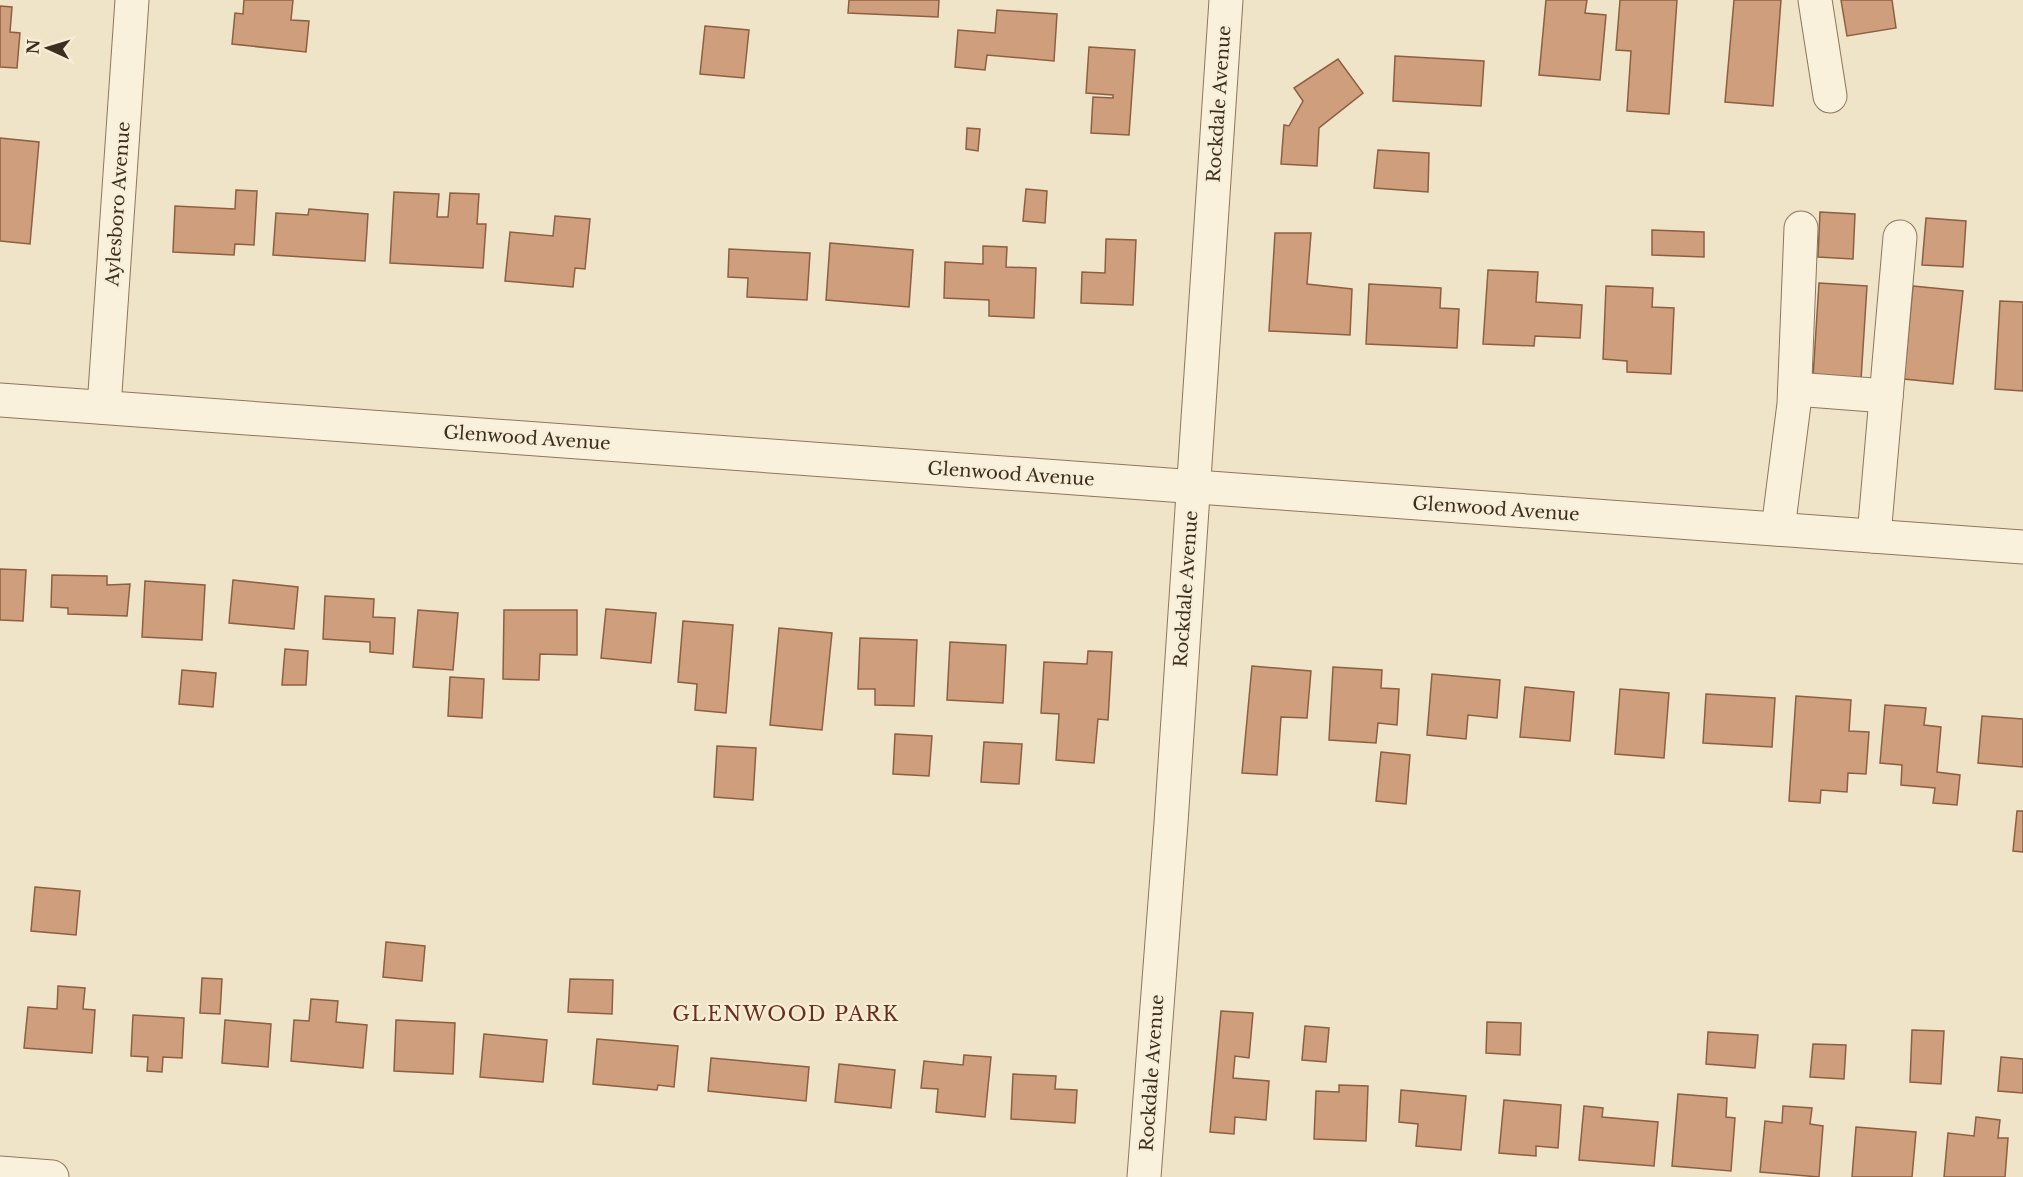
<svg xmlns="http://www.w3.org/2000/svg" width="2023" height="1177" viewBox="0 0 2023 1177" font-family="'Libre Baskerville',serif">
<rect width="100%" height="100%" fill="#f0e4c8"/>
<g fill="#cf9f7d" stroke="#8d5f41" stroke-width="1.5">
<polygon points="244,0 293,0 291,20 309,21 306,52 232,44 235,13 243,14"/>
<polygon points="849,0 939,0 938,17 848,13"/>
<polygon points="1546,0 1587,0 1585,13 1606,15 1600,80 1539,75"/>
<polygon points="1620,0 1677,0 1669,114 1627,111 1631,51 1616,50"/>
<polygon points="1734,0 1781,0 1773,106 1725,102"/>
<polygon points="1841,0 1892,0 1896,28 1847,36"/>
<polygon points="0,6 12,7 10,32 20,33 17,68 0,67"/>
<polygon points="997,10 1057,14 1054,61 987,55 985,70 955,67 958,30 995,33"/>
<polygon points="705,26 749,30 744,78 700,74"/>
<polygon points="1089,47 1135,50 1129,135 1091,133 1093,97 1113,98 1113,95 1086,93"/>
<polygon points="1395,56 1484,61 1481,106 1393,101"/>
<polygon points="1338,59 1363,93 1319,128 1317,166 1281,164 1284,125 1289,126 1303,101 1294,88"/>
<polygon points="967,128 980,129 978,151 966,149"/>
<polygon points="0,138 39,142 30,244 0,241"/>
<polygon points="1378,150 1429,153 1428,192 1374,188"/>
<polygon points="1026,189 1047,191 1045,223 1023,221"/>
<polygon points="236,190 257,191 254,245 235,244 234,255 173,252 175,206 235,209"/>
<polygon points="394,192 439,194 437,217 448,217 450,193 479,194 477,224 486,224 483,268 390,263"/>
<polygon points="309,209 368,214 365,261 273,255 276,213 308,215"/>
<polygon points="1820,212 1855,214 1853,259 1818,257"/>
<polygon points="555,216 590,219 585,269 575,268 573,287 505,281 510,232 553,236"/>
<polygon points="1926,218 1966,221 1963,267 1922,265"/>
<polygon points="1652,230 1704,232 1704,257 1652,255"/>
<polygon points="1275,233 1311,233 1307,284 1352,289 1350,335 1269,331"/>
<polygon points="1106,239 1136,240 1133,305 1081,303 1082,272 1105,273"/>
<polygon points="830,243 913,250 909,307 826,300"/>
<polygon points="983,246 1007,247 1006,267 1036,268 1034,318 989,316 989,300 944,298 945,262 983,264"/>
<polygon points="729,249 810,253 807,300 747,297 748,278 728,277"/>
<polygon points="1488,270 1538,272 1536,302 1582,305 1580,338 1535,336 1534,346 1483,344"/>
<polygon points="1819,283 1867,286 1861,380 1813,377"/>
<polygon points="1369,284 1441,288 1440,308 1459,309 1457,348 1366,344"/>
<polygon points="1606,286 1653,288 1652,307 1674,308 1671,374 1627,372 1627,361 1603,359"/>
<polygon points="1913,286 1963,291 1953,384 1904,379"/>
<polygon points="2000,301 2023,302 2023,391 1995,389"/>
<polygon points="0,569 26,570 23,621 0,620"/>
<polygon points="52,575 107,576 107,585 130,584 127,616 68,614 68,608 51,607"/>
<polygon points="233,580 298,587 294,629 229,623"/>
<polygon points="145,581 205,585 202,640 142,637"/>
<polygon points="325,596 374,599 373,617 395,618 393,654 370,652 370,642 323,639"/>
<polygon points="606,609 656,613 651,663 601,658"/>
<polygon points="418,610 458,613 453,670 413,667"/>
<polygon points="504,610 577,610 577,655 540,654 539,680 503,679"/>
<polygon points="683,621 733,625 726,713 695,710 697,684 678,682"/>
<polygon points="779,628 832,633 822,730 770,725"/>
<polygon points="860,638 917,640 914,706 875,705 875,689 858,689"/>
<polygon points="950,642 1006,645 1003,703 947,700"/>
<polygon points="285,649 308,651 306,685 282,685"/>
<polygon points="1088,651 1112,652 1108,720 1098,719 1094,763 1056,760 1059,714 1041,713 1044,662 1087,664"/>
<polygon points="1252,666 1311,671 1307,718 1281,717 1277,775 1242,773"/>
<polygon points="1333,667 1382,670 1381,688 1399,689 1397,725 1378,723 1376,743 1329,740"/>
<polygon points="182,670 216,673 213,707 179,704"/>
<polygon points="1432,674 1500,680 1497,718 1468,715 1466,739 1427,735"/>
<polygon points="450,677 484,679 482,718 448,716"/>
<polygon points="1525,687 1574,692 1570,741 1520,737"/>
<polygon points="1620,689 1669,693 1664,758 1615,754"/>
<polygon points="1706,694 1775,698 1772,747 1703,743"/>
<polygon points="1796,696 1851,700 1849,731 1869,732 1866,774 1848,773 1847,792 1821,790 1820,803 1789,801"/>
<polygon points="1885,705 1926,708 1924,725 1941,727 1937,772 1960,775 1957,805 1933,803 1935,788 1901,785 1902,765 1880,763"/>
<polygon points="1982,716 2023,719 2023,767 1978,763"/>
<polygon points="895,734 932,736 929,776 893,774"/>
<polygon points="984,742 1022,744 1019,784 981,782"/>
<polygon points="717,746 756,748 753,800 714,797"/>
<polygon points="1381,752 1410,755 1406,804 1376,801"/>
<polygon points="2017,811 2023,811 2023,852 2013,851"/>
<polygon points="35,887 80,891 76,935 31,931"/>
<polygon points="386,942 425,946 422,981 383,977"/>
<polygon points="202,978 222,979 220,1014 200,1013"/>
<polygon points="570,979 613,980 612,1014 568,1012"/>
<polygon points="58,986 85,988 83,1009 95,1010 92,1053 24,1048 28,1007 57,1009"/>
<polygon points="311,999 338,1001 336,1022 367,1025 363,1068 291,1061 294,1020 309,1021"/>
<polygon points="1221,1011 1253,1013 1249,1058 1235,1056 1233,1078 1269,1081 1266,1120 1235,1117 1234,1134 1210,1132"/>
<polygon points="133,1015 184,1018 182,1058 163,1057 162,1072 147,1071 148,1057 131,1056"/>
<polygon points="225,1020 271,1024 268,1067 222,1063"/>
<polygon points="396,1020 455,1023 453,1074 394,1071"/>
<polygon points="1487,1022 1521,1023 1520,1055 1486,1053"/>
<polygon points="1305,1026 1329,1028 1326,1062 1302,1060"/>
<polygon points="1912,1030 1944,1031 1941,1084 1910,1082"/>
<polygon points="1708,1032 1758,1035 1755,1068 1706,1064"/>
<polygon points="484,1034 547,1040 543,1082 480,1077"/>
<polygon points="597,1039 678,1046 674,1087 658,1085 657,1090 593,1084"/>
<polygon points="1813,1044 1846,1045 1844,1079 1810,1077"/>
<polygon points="964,1055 991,1057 985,1117 936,1112 938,1089 921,1088 924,1061 963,1065"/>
<polygon points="2001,1057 2023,1059 2023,1093 1998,1091"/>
<polygon points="711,1058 809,1067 806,1101 708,1091"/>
<polygon points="839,1064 895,1070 891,1108 835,1102"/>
<polygon points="1013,1074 1056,1076 1055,1089 1077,1090 1075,1123 1011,1119"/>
<polygon points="1339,1085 1368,1086 1366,1141 1314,1139 1316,1091 1339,1092"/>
<polygon points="1401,1090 1466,1096 1461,1150 1416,1146 1418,1124 1399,1122"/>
<polygon points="1678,1094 1727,1098 1726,1117 1735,1118 1731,1171 1672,1166"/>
<polygon points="1504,1100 1561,1105 1558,1148 1536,1146 1536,1156 1499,1153"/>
<polygon points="1584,1106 1603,1108 1602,1117 1658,1122 1654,1166 1579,1160"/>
<polygon points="1783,1106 1812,1108 1810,1124 1823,1126 1819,1177 1760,1172 1765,1121 1782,1123"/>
<polygon points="1976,1117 2000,1120 1998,1138 2008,1138 2005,1177 1944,1177 1948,1133 1974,1136"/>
<polygon points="1856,1127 1916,1132 1912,1177 1852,1177"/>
</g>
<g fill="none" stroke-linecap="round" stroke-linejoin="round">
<g stroke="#8d765c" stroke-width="35">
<g id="minor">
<polyline points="1815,0 1830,96"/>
<polyline points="1795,389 1886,396"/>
<polyline points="0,400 2023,547"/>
<polyline points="104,407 132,0"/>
<polyline points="1778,529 1794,404 1801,228"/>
<polyline points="1874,536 1900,237"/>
<polyline points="0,1173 52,1177"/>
<polyline points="1144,1177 1171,823 1226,0"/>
</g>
</g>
<use href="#minor" stroke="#faf1dc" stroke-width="33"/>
</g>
<g text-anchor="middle" stroke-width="4.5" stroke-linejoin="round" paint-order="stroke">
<g font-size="18" fill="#3d2e20" stroke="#f7eed8">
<text transform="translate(1219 104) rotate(-86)" y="6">Rockdale Avenue</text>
<text transform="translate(118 204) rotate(-86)" y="6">Aylesboro Avenue</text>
<text transform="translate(527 438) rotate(4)" y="6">Glenwood Avenue</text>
<text transform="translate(1011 474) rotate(4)" y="6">Glenwood Avenue</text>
<text transform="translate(1496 509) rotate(4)" y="6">Glenwood Avenue</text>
<text transform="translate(1186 589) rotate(-86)" y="6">Rockdale Avenue</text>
<text transform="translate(1152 1073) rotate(-86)" y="6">Rockdale Avenue</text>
</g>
<g font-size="20" letter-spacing="1.5" fill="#6b2e1e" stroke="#f7eed8">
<text x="786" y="1021">GLENWOOD PARK</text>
</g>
</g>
<g transform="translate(48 48) rotate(274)" stroke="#f7eed8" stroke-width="4.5" paint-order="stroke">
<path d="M0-4.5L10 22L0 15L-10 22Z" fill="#3d2e20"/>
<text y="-9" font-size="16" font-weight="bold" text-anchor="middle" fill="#3d2e20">N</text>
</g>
</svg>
